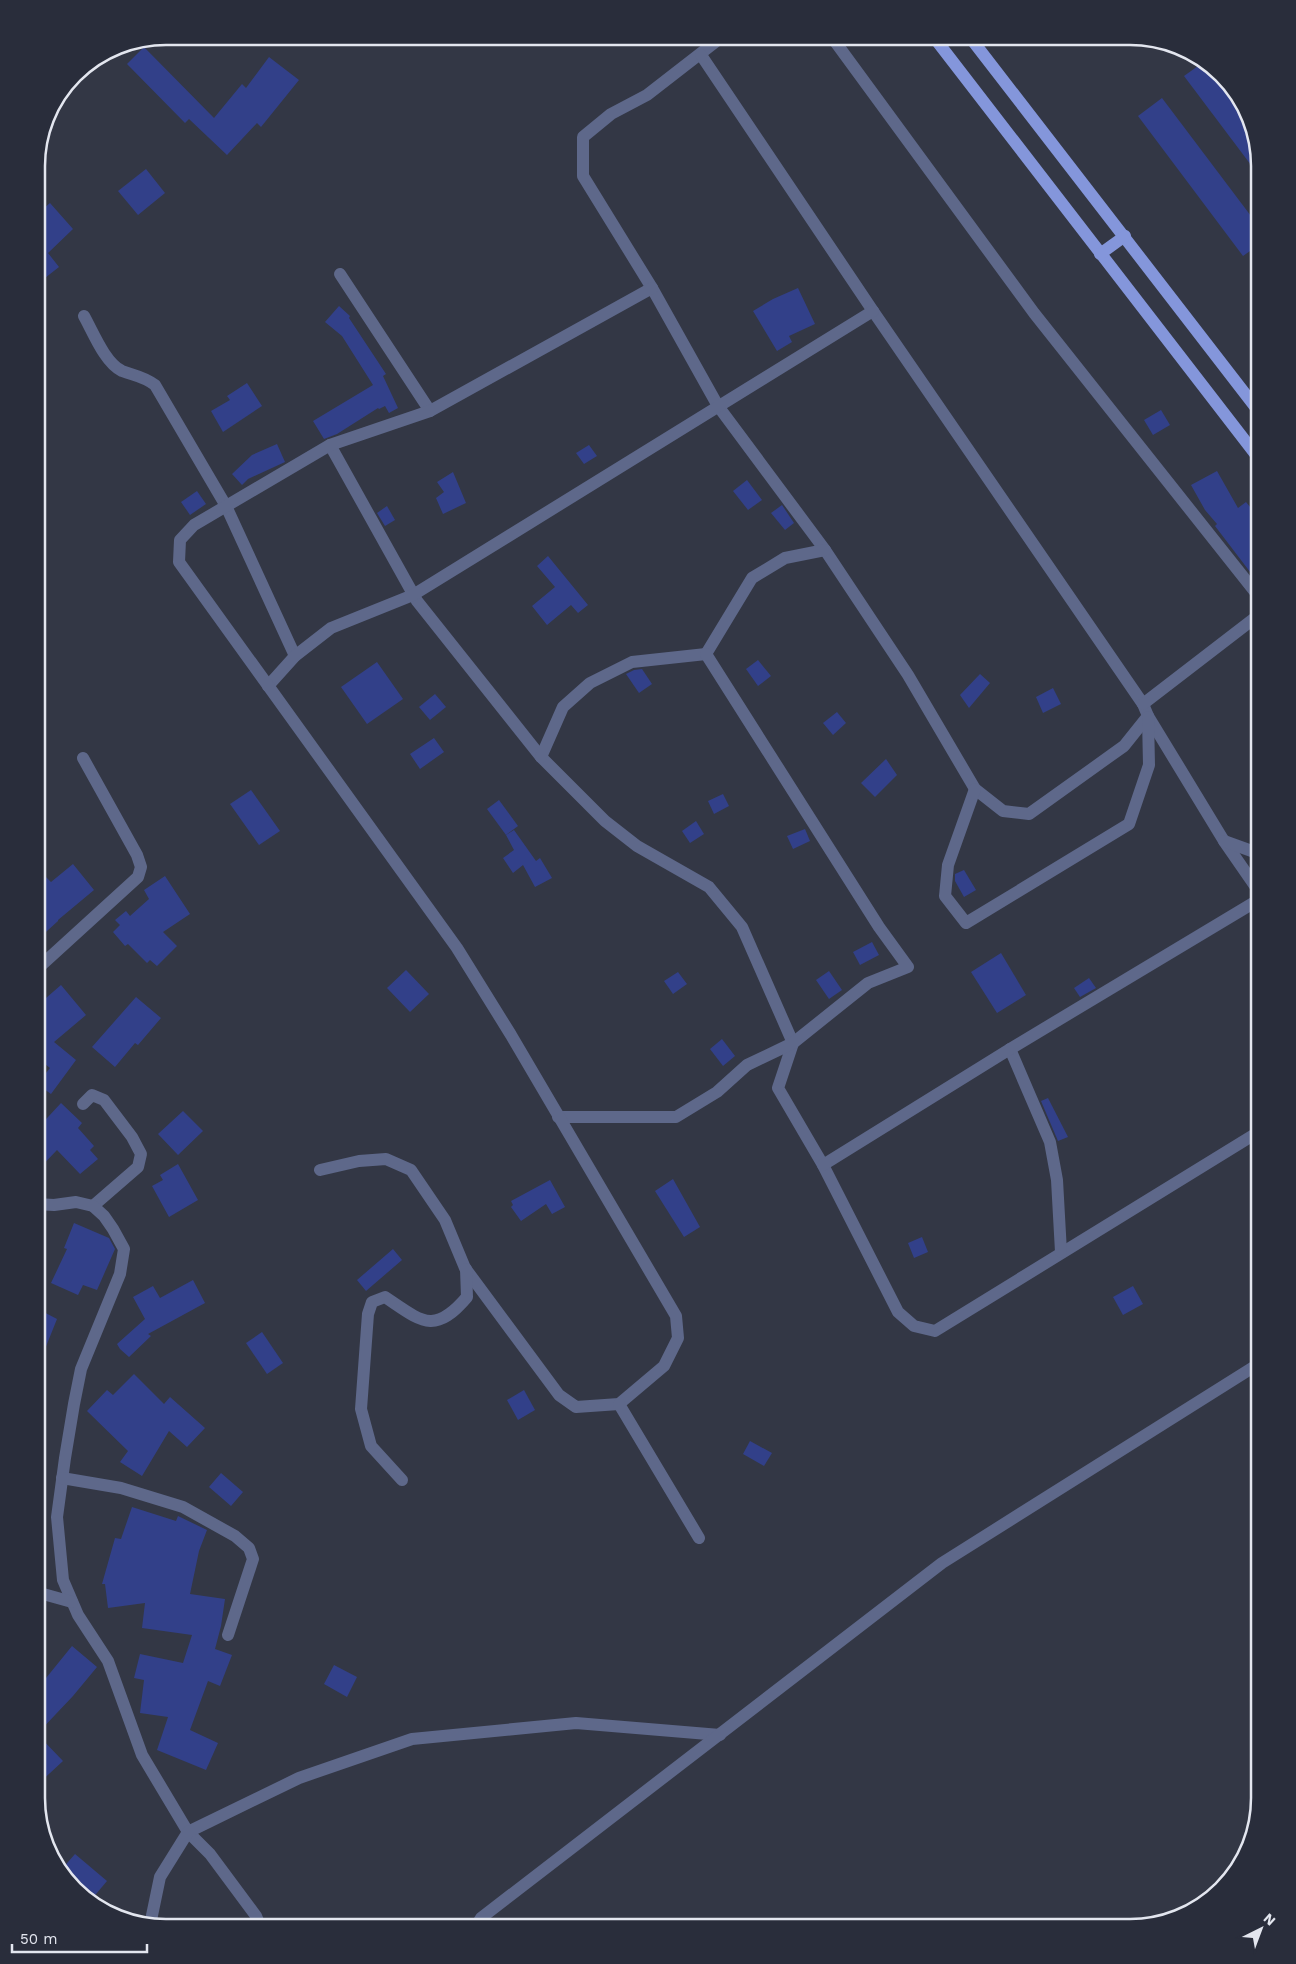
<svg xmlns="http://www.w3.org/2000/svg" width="1296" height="1964" viewBox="0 0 1296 1964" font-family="'Work Sans',sans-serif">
<rect width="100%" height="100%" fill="#333745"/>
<g fill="#324089">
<polygon points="144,47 214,118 242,84 246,88 269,57 299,80 261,127 257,123 227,155 189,119 185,123 127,64"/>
<polygon points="1205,61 1247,116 1260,166 1260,177 1184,76"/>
<polygon points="1162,98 1260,228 1260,244 1243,256 1138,116"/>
<polygon points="146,169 165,193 138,215 118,191"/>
<polygon points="50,203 73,229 48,253 59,267 36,285 36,215"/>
<polygon points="798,288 815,324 789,336 792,342 777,351 753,311 773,299"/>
<polygon points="339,306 350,316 349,318 386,374 383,376 398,408 389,413 385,406 379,409 378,408 337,434 324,439 313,421 373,385 342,336 325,322"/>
<polygon points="247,383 262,406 223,432 211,411 230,400 227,396"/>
<polygon points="1161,410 1170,425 1153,435 1144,420"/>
<polygon points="277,444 285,462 248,479 242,485 232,474 252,455"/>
<polygon points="589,445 597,456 584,464 576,453"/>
<polygon points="1217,471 1238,508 1246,502 1260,519 1260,521 1253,527 1260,537 1260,585 1215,526 1217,524 1205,510 1191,485"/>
<polygon points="453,472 466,503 443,514 436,498 444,492 437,482"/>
<polygon points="747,480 762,500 748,510 733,491"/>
<polygon points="197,491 206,504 190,515 181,502"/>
<polygon points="782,505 794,523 785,530 771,513"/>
<polygon points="387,506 395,520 385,526 377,513"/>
<polygon points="548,556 588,605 578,613 571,605 547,625 532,606 555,587 537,566"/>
<polygon points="758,660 771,676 758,686 746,669"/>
<polygon points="377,662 403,699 367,724 341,687"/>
<polygon points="642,669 652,684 639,693 626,674 634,670"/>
<polygon points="980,674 990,683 969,708 960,695"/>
<polygon points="1053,688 1061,704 1043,713 1036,697"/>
<polygon points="435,694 446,707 430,720 419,707"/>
<polygon points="837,712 846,723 833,735 823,723"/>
<polygon points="434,738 444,752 420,769 410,754"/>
<polygon points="886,759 897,775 875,797 861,783"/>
<polygon points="251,790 280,831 259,845 230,804"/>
<polygon points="723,794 729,806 714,814 708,801"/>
<polygon points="499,800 518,826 506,835 487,809"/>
<polygon points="696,821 704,834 690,843 682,831"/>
<polygon points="805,829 810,841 793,849 787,836"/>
<polygon points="514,830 536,861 540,858 552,878 535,887 523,865 513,873 503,858 514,850 506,835"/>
<polygon points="73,864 94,890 58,920 58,921 36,941 36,867 51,882"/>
<polygon points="964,870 976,890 964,897 955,881 955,874"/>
<polygon points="165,876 190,914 163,932 177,946 157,966 150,960 147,963 128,944 125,946 113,932 120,925 115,920 126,911 130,916 149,899 144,890"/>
<polygon points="872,942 879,955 860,965 853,952"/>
<polygon points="1001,953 1026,995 997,1013 971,972"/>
<polygon points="406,970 429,994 410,1012 387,988"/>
<polygon points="829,971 842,990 829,999 816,980"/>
<polygon points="678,972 687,984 673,994 664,981"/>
<polygon points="1089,978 1096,988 1080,997 1074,988"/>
<polygon points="61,985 86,1015 54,1042 76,1060 51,1094 37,1084 50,1068 36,1057 36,989 46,998"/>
<polygon points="136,997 161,1018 138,1045 135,1043 115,1067 92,1047"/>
<polygon points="722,1039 735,1056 723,1066 710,1049"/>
<polygon points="1048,1098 1068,1137 1058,1141 1041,1101"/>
<polygon points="61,1103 82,1123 78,1128 94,1146 90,1150 98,1159 80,1174 57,1150 36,1172 36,1130"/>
<polygon points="183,1111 203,1131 178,1155 158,1134"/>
<polygon points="178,1164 198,1200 169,1217 152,1186 163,1180 160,1175"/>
<polygon points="673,1179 700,1227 684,1237 655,1191"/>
<polygon points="550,1180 565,1207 552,1214 546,1204 521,1221 511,1207 513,1205 511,1201"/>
<polygon points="74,1223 109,1238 115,1249 97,1290 83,1285 78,1295 51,1283 67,1249 64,1248"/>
<polygon points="922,1237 928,1252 914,1258 908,1243"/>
<polygon points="393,1249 402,1260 366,1291 357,1280"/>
<polygon points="193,1280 205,1303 148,1334 151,1336 129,1357 120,1349 117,1344 145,1319 133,1297 153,1286 160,1298"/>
<polygon points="1133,1286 1143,1304 1123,1315 1113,1297"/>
<polygon points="36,1308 57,1319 37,1369 36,1369"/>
<polygon points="262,1332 283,1363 267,1374 246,1343"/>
<polygon points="134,1374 164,1404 170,1397 205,1428 187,1447 169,1431 142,1476 120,1462 128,1451 87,1411 107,1390 113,1395"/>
<polygon points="524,1390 535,1410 518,1420 507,1400"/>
<polygon points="750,1441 772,1453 764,1466 743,1454"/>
<polygon points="221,1473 243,1492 231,1506 209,1487"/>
<polygon points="132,1507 176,1521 178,1516 207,1530 199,1551 190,1594 225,1599 221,1626 215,1649 232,1655 220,1686 208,1681 190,1730 218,1743 206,1770 157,1750 168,1717 140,1713 144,1680 134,1678 140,1654 183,1663 192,1635 142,1628 145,1603 108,1608 105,1584 102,1584 115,1538 121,1539"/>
<polygon points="72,1646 97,1667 73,1696 37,1734 63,1761 36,1786 36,1677 42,1683"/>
<polygon points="334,1665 357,1677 347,1697 324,1684"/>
<polygon points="75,1854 107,1881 91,1900 61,1870"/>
</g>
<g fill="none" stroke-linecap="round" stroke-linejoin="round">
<g stroke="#5e688a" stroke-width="12">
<polyline points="723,36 647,95 611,114 583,137 583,176 652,288 718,406 825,550 908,675 975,789 1003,811 1029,814 1124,746 1148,716"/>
<polyline points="831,36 1034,313 1260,598"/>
<polyline points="701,55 873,311 1143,704 1148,716 1224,841 1260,893"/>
<polyline points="340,274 430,411"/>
<path d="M84,316C93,332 105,363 122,371C135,376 143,376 155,385L226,506L295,656"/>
<polyline points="330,445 417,601 541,757 605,821 637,846 709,887 742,927 793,1043 778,1088 823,1165 898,1312 914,1326 935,1331 1260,1131"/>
<polyline points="706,654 752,578 785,558 825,550"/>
<polyline points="268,686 295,656 331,628 413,595 873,311"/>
<polyline points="1143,704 1260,614"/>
<polyline points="541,757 563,707 590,683 632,662 706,654"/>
<polyline points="975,789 948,865 945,896 966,923 1129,824 1149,765 1148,717"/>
<polyline points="1224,841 1260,854"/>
<polyline points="36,970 138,877 141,867 137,855 83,758"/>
<polyline points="1010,1049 1050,1142 1057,1180 1061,1252"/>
<polyline points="83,1104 92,1095 104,1100 132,1137 141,1154 138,1167 93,1206"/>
<polyline points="558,1117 676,1117 717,1092 747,1065 793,1043 868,983 908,967 879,927 706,654"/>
<polyline points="823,1165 1010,1049 1260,899"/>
<polyline points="320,1170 359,1161 386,1159 411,1170 445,1220 465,1268 559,1395 576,1407 619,1404 664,1366 678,1338 676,1316 511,1035 457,948 179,562 180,540 194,525 330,445 430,411 652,288"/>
<polyline points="36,1204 54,1205 76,1202 93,1206 104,1216 113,1229 124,1249 120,1274 81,1369 74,1404 65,1458 57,1517 63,1580 78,1615 108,1661 142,1755 188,1832 210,1854 256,1916 261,1928"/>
<polyline points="619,1404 699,1538"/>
<polyline points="62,1478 121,1488 183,1507 235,1536 249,1548 253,1559 228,1635"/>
<path d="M402,1480L371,1446L361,1409L368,1314L372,1302L385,1297C421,1321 434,1336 467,1297L466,1269"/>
<polyline points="36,1592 72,1602"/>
<polyline points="150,1925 160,1877 188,1832 299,1778 412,1739 576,1723 720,1735"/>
<polyline points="475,1928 481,1918 942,1563 1260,1363"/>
</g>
<g stroke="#8496db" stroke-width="12">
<polyline points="933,36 1260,460"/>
<polyline points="969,36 1260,413"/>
<polyline points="1100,254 1125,236"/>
</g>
</g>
<path d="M0 0H1296V1964H0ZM166 45H1130A121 121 0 0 1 1251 166V1798A121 121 0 0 1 1130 1919H166A121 121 0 0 1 45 1798V166A121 121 0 0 1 166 45Z" fill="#292d3b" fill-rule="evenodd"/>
<path fill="none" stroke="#e3e6ef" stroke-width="2.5" d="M166 45H1130A121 121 0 0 1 1251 166V1798A121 121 0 0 1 1130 1919H166A121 121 0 0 1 45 1798V166A121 121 0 0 1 166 45Z"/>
<g transform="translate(1261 1929) rotate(42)" stroke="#292d3b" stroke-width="4" paint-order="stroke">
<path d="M0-4L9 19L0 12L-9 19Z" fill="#e3e6ef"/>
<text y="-8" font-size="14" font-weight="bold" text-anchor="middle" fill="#e3e6ef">N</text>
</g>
<path d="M12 1944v8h135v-8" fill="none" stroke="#e3e6ef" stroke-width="2.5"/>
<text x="20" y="1944" font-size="15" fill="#e3e6ef" stroke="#292d3b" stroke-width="4" paint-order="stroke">50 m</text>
</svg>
